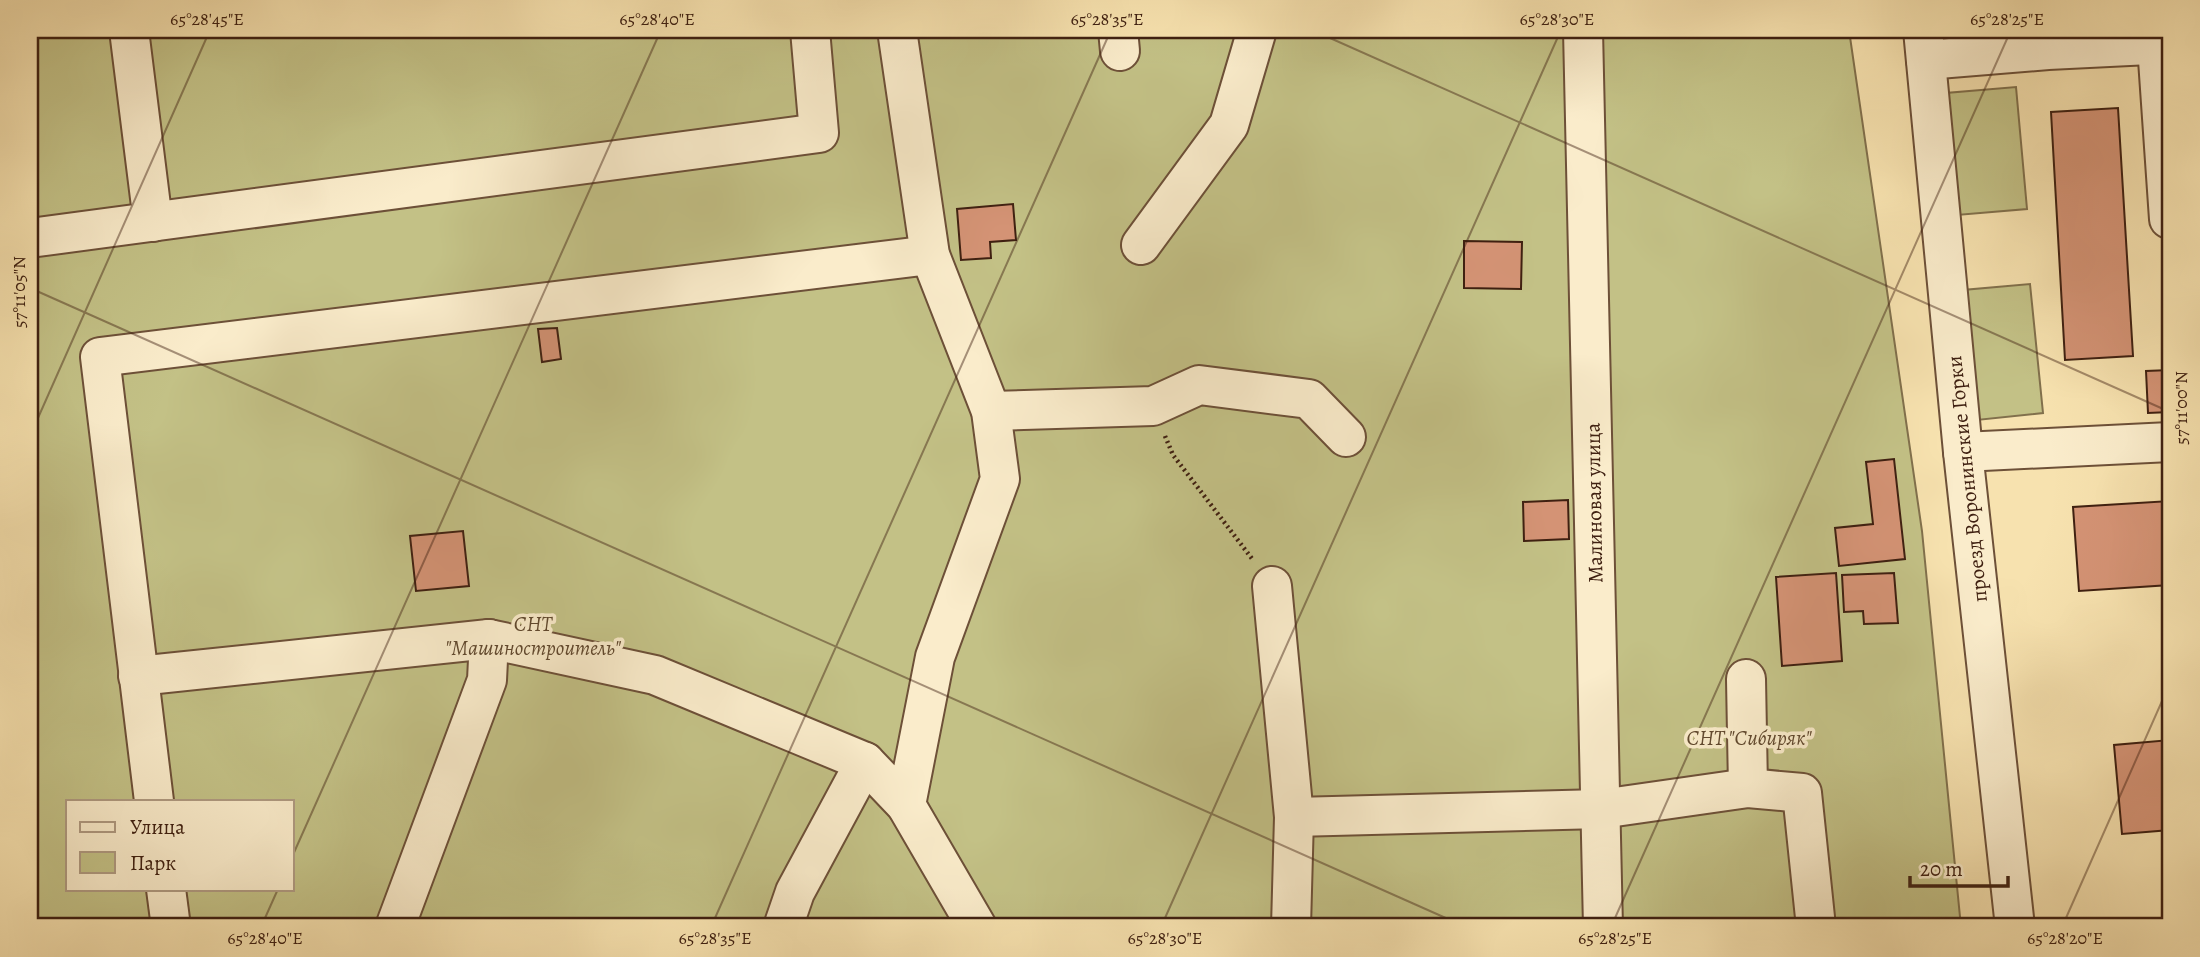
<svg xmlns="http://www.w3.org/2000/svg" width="2200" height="957" viewBox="0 0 2200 957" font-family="Alegreya,serif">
<rect width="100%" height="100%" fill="#f7e2af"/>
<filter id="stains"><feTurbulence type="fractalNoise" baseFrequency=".00286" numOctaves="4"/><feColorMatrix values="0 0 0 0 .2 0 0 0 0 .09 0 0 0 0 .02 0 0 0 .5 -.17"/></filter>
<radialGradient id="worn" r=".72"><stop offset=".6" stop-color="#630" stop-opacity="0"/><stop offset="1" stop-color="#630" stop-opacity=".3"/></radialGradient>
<g fill="#c3c186" stroke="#81704c" stroke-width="2" fill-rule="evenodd">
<path d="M30,30H1849L1922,531L1961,927H30ZM68,801H292V889H68Z"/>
<polygon points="2016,87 2027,209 1957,215 1946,93"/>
<polygon points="2030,284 2043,413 1977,420 1963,290"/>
</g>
<g fill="#d49375" stroke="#3f2011" stroke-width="2">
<polygon points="2118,108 2133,356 2065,360 2051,112"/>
<polygon points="1013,204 1016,240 990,242 991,258 961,260 957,209"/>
<polygon points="1464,241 1522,242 1521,289 1464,288"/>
<polygon points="557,328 561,359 542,362 538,329"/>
<polygon points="2170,370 2170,412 2148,413 2146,371"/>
<polygon points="1894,459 1905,559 1839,566 1835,528 1873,524 1866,462"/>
<polygon points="1568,500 1569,539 1524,541 1523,502"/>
<polygon points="2170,501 2170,585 2079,591 2073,507"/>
<polygon points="463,531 469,586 416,591 410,536"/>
<polygon points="1836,573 1842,661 1782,666 1776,577"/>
<polygon points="1894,573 1898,623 1864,624 1863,611 1844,612 1842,575"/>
<polygon points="2170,740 2170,830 2122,834 2114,745"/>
</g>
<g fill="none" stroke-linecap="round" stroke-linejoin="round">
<g stroke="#6d5038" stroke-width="42">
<g id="minor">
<polyline points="129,30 153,222"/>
<polyline points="1118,30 1120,51"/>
<polyline points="1583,30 1603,927"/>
<polyline points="1923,30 1963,452 2015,927"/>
<polyline points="2157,45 2169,219"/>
<polyline points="1926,60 2048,50 2170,44"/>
<polyline points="30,238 819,133 810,30"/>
<polyline points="1141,245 1229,125 1257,30"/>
<polyline points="991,411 1153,406 1199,385 1309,399 1346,437"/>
<polyline points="1963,452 2170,442"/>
<polyline points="1272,586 1294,817 1291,927"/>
<polyline points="138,676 489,639 655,675 865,762 906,805 935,657 1000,479 991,411 930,255 897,30"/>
<polyline points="1746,679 1748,788"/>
<polyline points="154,801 100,357 930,255"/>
<polyline points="906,805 977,927"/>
<polyline points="1294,817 1601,809 1748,788 1802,793 1816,927"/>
<polyline points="166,889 171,927"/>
<polyline points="395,927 487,680 489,639"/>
<polyline points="783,927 795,892 865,762"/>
</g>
</g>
<polyline stroke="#3f2011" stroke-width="4.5" stroke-dasharray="2 3.5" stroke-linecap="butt" points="1165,436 1173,455 1253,560"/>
<use href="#minor" stroke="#faeccb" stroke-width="38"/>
</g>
<path fill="none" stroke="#3f2011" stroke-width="2" stroke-opacity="0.45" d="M1312,30L2170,412M30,288L1466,927M30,436L210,30M292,857L661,30M261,927L278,889M711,927L1111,30M1161,927L1561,30M1611,927L2011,30M2062,927L2170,683"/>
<g text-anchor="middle" stroke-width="7" stroke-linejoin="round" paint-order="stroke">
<g font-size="21" fill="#3f2011" stroke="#faeccb">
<text transform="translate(1967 479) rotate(-96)" y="7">проезд Воронинские Горки</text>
<text transform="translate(1594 503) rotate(-91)" y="7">Малиновая улица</text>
</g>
<g font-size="21" font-style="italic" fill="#60482e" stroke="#faeccb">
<text x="533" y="631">СНТ<tspan x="533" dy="24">"Машиностроитель"</tspan></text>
<text x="1749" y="745">СНТ "Сибиряк"</text>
</g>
</g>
<rect width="2200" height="957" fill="none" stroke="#f7e2af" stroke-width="77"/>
<rect x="66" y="800" width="228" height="91" fill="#faeccb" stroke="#af9a81" stroke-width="2"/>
<rect x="80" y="822" width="35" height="10" fill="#faeccb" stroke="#af9a81" stroke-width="2"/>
<text x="130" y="834" font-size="21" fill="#3f2011">Улица</text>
<rect x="80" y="852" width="35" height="21" fill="#c3c186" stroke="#af9a81" stroke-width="2"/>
<text x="130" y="870" font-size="21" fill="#3f2011">Парк</text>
<path d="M1910 876v10h98v-10" fill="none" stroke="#3f2011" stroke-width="3.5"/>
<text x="1920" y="876" font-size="21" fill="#3f2011" stroke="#faeccb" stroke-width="5" paint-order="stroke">20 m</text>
<rect x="38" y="38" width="2124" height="880" fill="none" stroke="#3f2011" stroke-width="2.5"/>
<g font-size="18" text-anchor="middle" fill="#3f2011">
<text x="207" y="25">65°28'45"E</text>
<text x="657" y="25">65°28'40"E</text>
<text x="1107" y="25">65°28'35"E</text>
<text x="1557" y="25">65°28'30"E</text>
<text x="2007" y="25">65°28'25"E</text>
<text transform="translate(19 292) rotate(-90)" y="6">57°11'05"N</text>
<text transform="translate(2181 408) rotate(-90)" y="6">57°11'00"N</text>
<text x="265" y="944">65°28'40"E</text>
<text x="715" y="944">65°28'35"E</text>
<text x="1165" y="944">65°28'30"E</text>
<text x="1615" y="944">65°28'25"E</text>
<text x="2065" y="944">65°28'20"E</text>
</g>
<rect width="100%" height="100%" filter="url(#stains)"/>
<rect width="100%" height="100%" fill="url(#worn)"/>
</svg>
